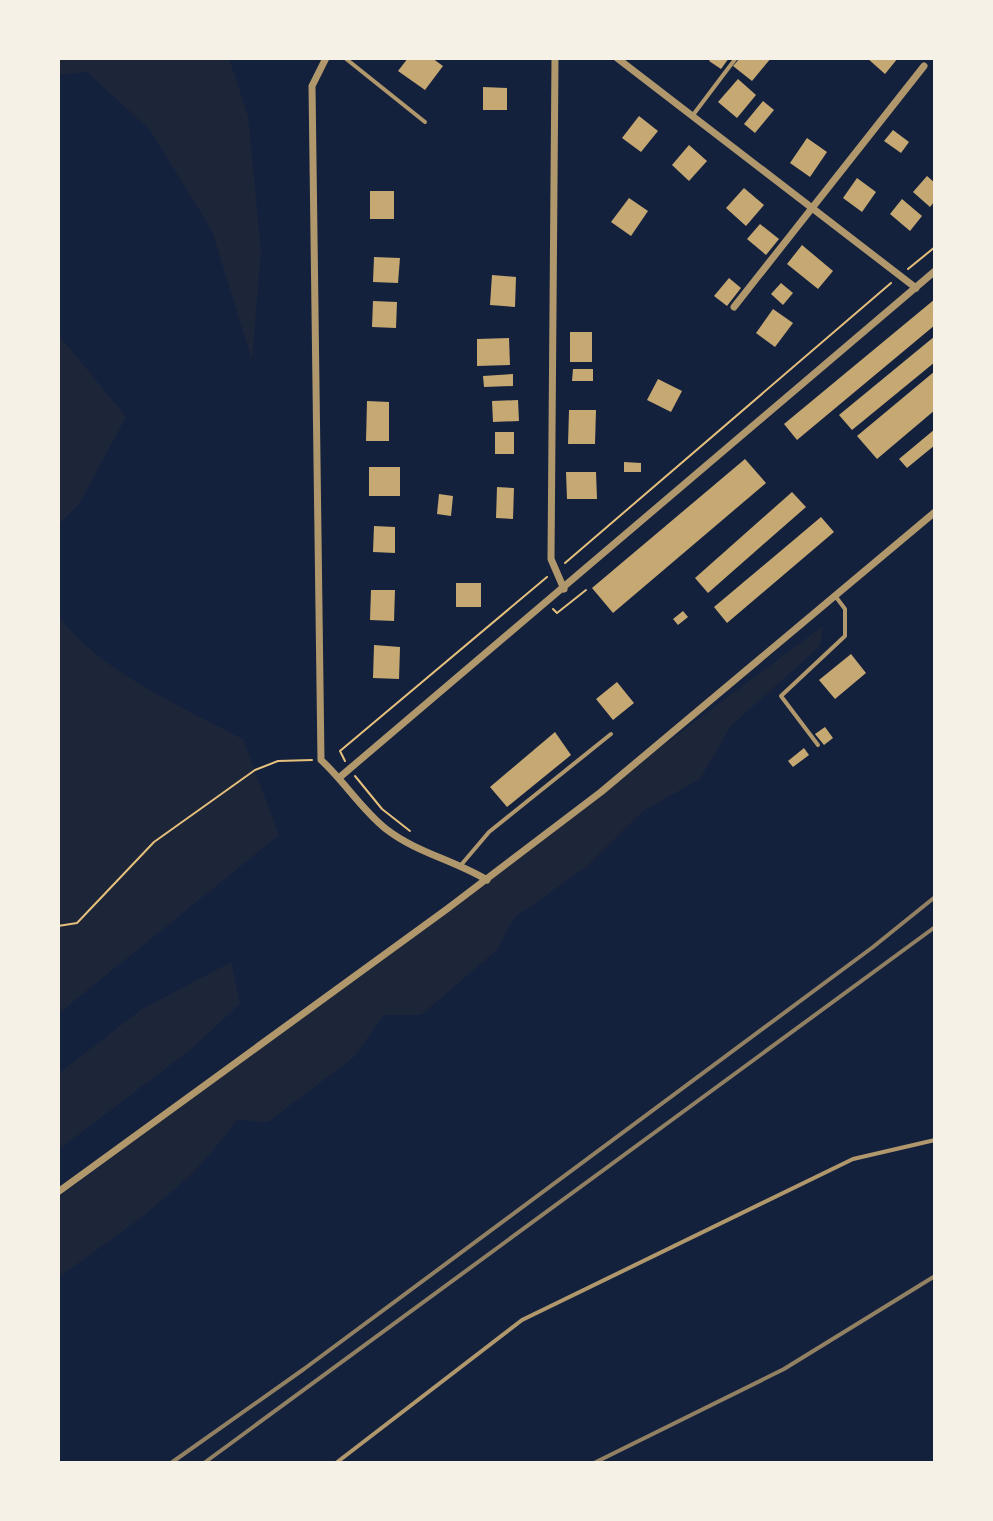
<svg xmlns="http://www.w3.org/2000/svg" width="993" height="1521" viewBox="0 0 993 1521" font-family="Roboto,sans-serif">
<rect width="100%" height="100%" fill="#14213d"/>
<g fill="#1d2539">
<polygon points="58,58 229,58 248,116 261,250 252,360 212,231 150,130 87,72 58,75"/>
<polygon points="58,334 126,417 79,504 58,525"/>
<path d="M58,615C96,669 185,709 243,739L279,835L58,1014Z"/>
<path d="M823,626L820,646L731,726L700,779L643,811L586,867L514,918L497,950L421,1015H384L354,1057L268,1122L236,1120C192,1187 122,1231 58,1278V1198Z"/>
<polygon points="231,962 240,1004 190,1050 58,1150 58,1074 142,1009"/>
</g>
<g fill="#c6a872">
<polygon points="408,58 432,58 443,66 425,90 398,71"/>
<polygon points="712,58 729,58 721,69 709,61"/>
<polygon points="740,58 771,58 752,81 733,66"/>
<polygon points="867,58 898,58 885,74"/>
<polygon points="738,79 756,95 737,118 718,102"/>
<polygon points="483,87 507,88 507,110 483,110"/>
<polygon points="763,101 774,110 755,133 744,124"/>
<polygon points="639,116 658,131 641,152 622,138"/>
<polygon points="893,130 909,142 901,153 884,141"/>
<polygon points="807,138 827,152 810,177 790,163"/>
<polygon points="689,145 707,161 689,181 672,165"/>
<polygon points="927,176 935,183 935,201 930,207 913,192"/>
<polygon points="857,178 876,192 862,212 843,198"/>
<polygon points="744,188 764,205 746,226 726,208"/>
<rect x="370" y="191" width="24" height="28"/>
<polygon points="629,198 648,211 631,236 611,222"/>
<polygon points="902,199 922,216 910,231 890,214"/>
<polygon points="760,224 779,239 766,255 747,239"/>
<polygon points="802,245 833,271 818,289 787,264"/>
<polygon points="374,257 400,258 398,283 373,282"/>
<polygon points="492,275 516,277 515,307 490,305"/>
<polygon points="729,278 741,288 727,306 714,296"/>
<polygon points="781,283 793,293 783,305 771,294"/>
<polygon points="935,299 935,325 797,440 784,424"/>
<polygon points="373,301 397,302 396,328 372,327"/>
<polygon points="773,309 793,323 775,347 756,333"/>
<rect x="570" y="332" width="22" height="30"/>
<polygon points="935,336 935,362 852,430 839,415"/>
<polygon points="509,338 510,365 477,366 477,339"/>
<polygon points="573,369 593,369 593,381 572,381"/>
<polygon points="935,371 935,410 877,459 857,436"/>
<polygon points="513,374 513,386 484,387 483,376"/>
<polygon points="658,379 682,391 671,412 647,400"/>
<polygon points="518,400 519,421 493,422 492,401"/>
<polygon points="367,401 389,402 389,441 366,441"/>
<polygon points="569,410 596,410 595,444 568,444"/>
<polygon points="935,429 935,445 907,468 899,459"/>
<rect x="495" y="432" width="19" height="22"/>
<polygon points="745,459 766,483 613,613 592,588"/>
<polygon points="624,462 641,463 641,472 624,472"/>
<rect x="369" y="467" width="31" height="29"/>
<polygon points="566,472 596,472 597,499 567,499"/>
<polygon points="497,487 514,488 513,519 496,518"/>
<polygon points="792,492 806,507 708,593 695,578"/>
<polygon points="439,494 453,496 451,516 437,514"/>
<polygon points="821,517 834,532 727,623 714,607"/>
<polygon points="374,526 395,527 395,553 373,552"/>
<rect x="456" y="583" width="25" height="24"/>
<polygon points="371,590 395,590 394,621 370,620"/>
<polygon points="683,611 688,617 678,625 673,619"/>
<polygon points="374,645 400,647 399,679 373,678"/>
<polygon points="851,654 866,673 835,699 819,680"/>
<polygon points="617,682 634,703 613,720 596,699"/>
<polygon points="825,727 833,738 824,745 815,734"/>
<polygon points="555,732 571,755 507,807 490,787"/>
<polygon points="804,748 809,755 793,767 788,761"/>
</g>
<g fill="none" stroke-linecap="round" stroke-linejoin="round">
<g stroke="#e5c07b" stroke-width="2">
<polyline points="908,269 935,247"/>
<polyline points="565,563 891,283"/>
<polyline points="553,609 557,613 586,590"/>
<polyline points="345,761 340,751 547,577"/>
<polyline points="355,776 382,809 410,831"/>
<polyline points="58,926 77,923 154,842 255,770 278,761 312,760"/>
</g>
<g stroke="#b1986c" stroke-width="4">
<polyline points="345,58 425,122"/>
<polyline points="693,115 736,58"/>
<polyline points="818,745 781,696 845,636 845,609 836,597"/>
<polyline points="461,865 489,832 611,734"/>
<polyline points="336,1463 522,1320 853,1159 935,1140"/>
</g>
<g stroke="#b1986c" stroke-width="7">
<path d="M326,58L312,86L321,760C344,781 362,810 386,829C417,853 454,860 487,880"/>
<polyline points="555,58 551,559 564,589"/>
<polyline points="617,58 916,288"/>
<polyline points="734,307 924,66"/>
<polyline points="340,777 935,271"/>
<polyline points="58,1192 447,909 601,792 935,512"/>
</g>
<g stroke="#918062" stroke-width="4">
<polyline points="171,1463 304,1369 873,947 935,897"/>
<polyline points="204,1463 935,927"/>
<polyline points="594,1463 784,1369 935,1276"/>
</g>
</g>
<rect width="993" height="1521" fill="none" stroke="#f6f1e7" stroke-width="120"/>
</svg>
